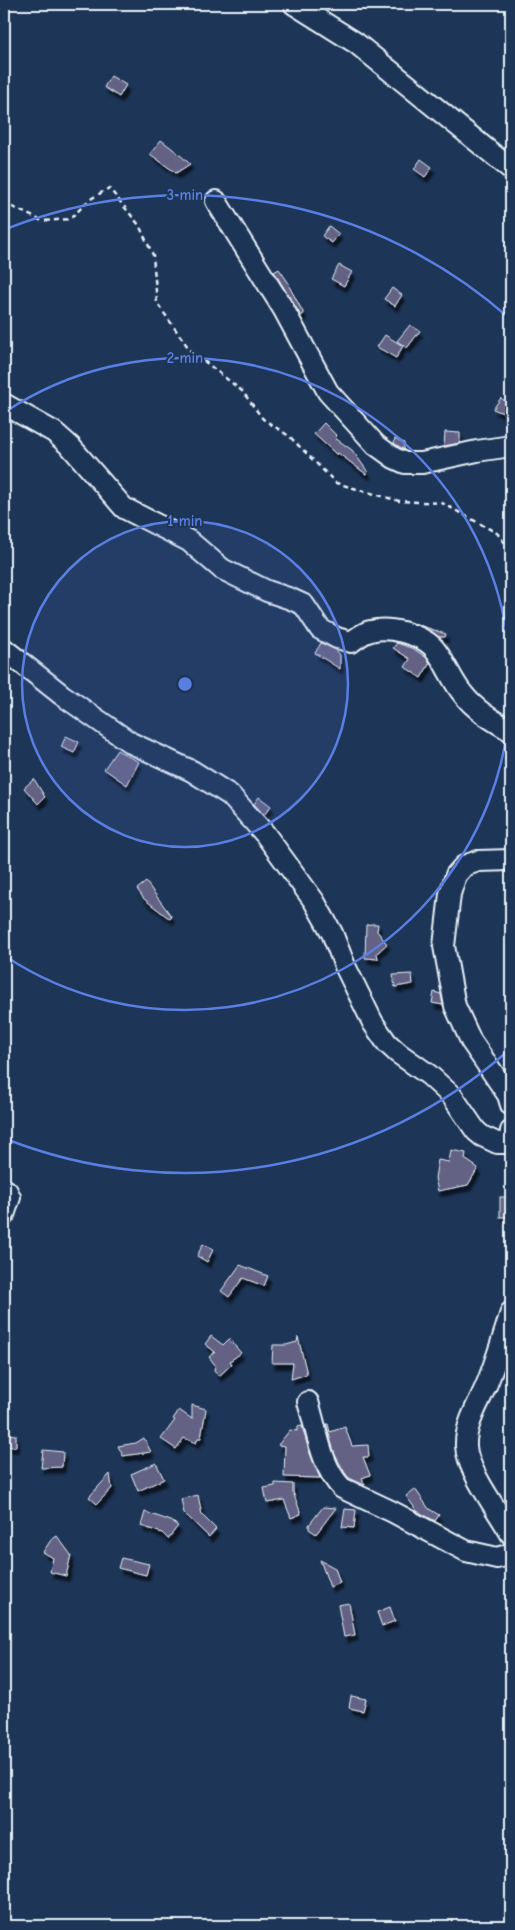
<svg xmlns="http://www.w3.org/2000/svg" width="515" height="1930" viewBox="0 0 515 1930" font-family="'Comic Neue',sans-serif">
<defs>
<filter id="shadow"><feDropShadow dx="3" dy="5.5" stdDeviation="1" flood-color="#0009"/></filter>
</defs>
<rect width="100%" height="100%" fill="#1d3557"/>
<filter id="ink" filterUnits="userSpaceOnUse"><feTurbulence type="fractalNoise" baseFrequency=".02" numOctaves="2"/><feDisplacementMap in="SourceGraphic" scale="10" xChannelSelector="R" yChannelSelector="G"/><feConvolveMatrix kernelMatrix="1 2 1 2 8 2 1 2 1" color-interpolation-filters="sRGB"/></filter>
<g filter="url(#ink)">
<g fill="#636284" stroke="#e8f1f8" filter="url(#shadow)">
<polygon points="111,76 126,85 119,97 104,87"/>
<polygon points="161,140 178,153 190,164 176,173 150,154"/>
<polygon points="421,159 432,167 425,177 414,169"/>
<polygon points="329,226 339,234 332,243 322,236"/>
<polygon points="339,265 352,272 344,286 331,279"/>
<polygon points="279,269 290,285 289,286 304,314 301,316 274,272"/>
<polygon points="392,288 402,295 395,306 384,299"/>
<polygon points="410,325 420,331 407,348 397,341"/>
<polygon points="385,335 403,346 396,358 377,347"/>
<polygon points="501,398 511,406 508,415 493,409"/>
<polygon points="324,423 337,436 335,438 352,450 368,472 366,474 338,453 337,455 314,434"/>
<polygon points="445,432 460,433 460,443 444,446"/>
<polygon points="395,438 404,443 404,450 394,443"/>
<polygon points="419,625 446,634 445,637 439,637"/>
<polygon points="321,643 336,650 340,655 340,669 315,653"/>
<polygon points="397,643 414,649 427,658 430,663 421,678 405,667 410,659 393,648"/>
<polygon points="66,736 79,742 74,753 61,747"/>
<polygon points="117,750 139,762 127,785 104,769"/>
<polygon points="34,779 45,797 38,804 24,788"/>
<polygon points="259,797 271,806 264,815 254,804"/>
<polygon points="146,882 172,917 170,919 144,899 137,889"/>
<polygon points="371,924 378,924 377,931 387,944 377,953 378,959 365,958 366,925"/>
<polygon points="412,974 413,984 395,987 393,975"/>
<polygon points="434,992 441,994 443,1005 432,1003"/>
<polygon points="451,1150 466,1153 465,1159 478,1168 468,1185 438,1191 435,1178 438,1160 449,1162"/>
<rect x="500" y="1197" width="11" height="20"/>
<polygon points="203,1244 213,1250 207,1262 197,1256"/>
<polygon points="240,1265 268,1276 264,1286 243,1278 229,1297 221,1291"/>
<polygon points="211,1336 223,1345 229,1339 241,1353 230,1361 232,1364 219,1376 214,1370 215,1365 209,1357 215,1352 205,1344"/>
<polygon points="298,1337 307,1374 291,1379 293,1363 272,1363 273,1345 286,1345 297,1342"/>
<polygon points="192,1405 206,1409 201,1438 198,1438 196,1443 184,1438 176,1449 161,1439 175,1420 173,1419 179,1410 192,1419"/>
<polygon points="326,1424 328,1424 330,1432 345,1427 352,1446 368,1445 369,1457 363,1457 370,1475 362,1478 365,1485 349,1478 345,1473 335,1455"/>
<polygon points="302,1426 309,1451 320,1478 284,1477 285,1446 278,1445 290,1430 297,1431 297,1427"/>
<polygon points="4,1434 16,1435 16,1447 4,1446"/>
<polygon points="144,1438 151,1452 123,1456 118,1446 136,1443"/>
<polygon points="43,1450 63,1452 62,1467 41,1468"/>
<polygon points="156,1463 164,1479 138,1491 131,1474"/>
<polygon points="110,1474 112,1488 97,1504 89,1497"/>
<polygon points="275,1483 293,1484 293,1492 301,1514 291,1518 284,1500 267,1503 264,1488 275,1486"/>
<polygon points="415,1489 429,1509 439,1515 435,1521 417,1511 406,1496"/>
<polygon points="198,1495 202,1515 216,1529 209,1537 184,1513 181,1499"/>
<polygon points="323,1507 336,1508 316,1534 309,1529 309,1525"/>
<polygon points="345,1509 356,1510 354,1528 342,1527"/>
<polygon points="145,1512 171,1521 178,1526 168,1539 162,1533 141,1526"/>
<polygon points="57,1536 71,1555 66,1576 50,1572 53,1558 43,1552 51,1540"/>
<polygon points="121,1558 149,1564 146,1575 118,1568"/>
<polygon points="320,1560 335,1568 340,1583 330,1587"/>
<polygon points="349,1603 355,1635 344,1637 338,1605"/>
<polygon points="390,1607 395,1621 382,1626 377,1612"/>
<polygon points="351,1696 366,1699 363,1711 349,1708"/>
</g>
<g fill="none" stroke-linecap="round" stroke-linejoin="round">
<g stroke="#e8f1f8" stroke-width="24">
<g id="minor">
<polyline points="294,4 356,43 511,169"/>
<polyline points="216,201 284,310 328,392 376,445 394,458 405,463 422,463 477,451 511,446"/>
<path d="M4,404L54,432L71,447L124,508L189,541L222,569L267,591L291,599L304,605L320,629L337,638L351,642C357,638 364,632 371,631C388,626 419,634 432,646C444,658 451,680 463,694C475,710 494,721 511,731"/>
<polyline points="4,649 62,695 131,743 192,771 230,795 265,834 314,901 332,933 345,966 373,1023 387,1043 398,1053 429,1075 452,1096 476,1131 482,1136 497,1143 509,1143 511,1131"/>
<polyline points="511,860 478,861 464,866 456,875 450,894 444,946 455,1006 471,1041 508,1095 511,1105"/>
<polyline points="4,1189 7,1191 10,1197 4,1215"/>
<path d="M511,1312C504,1335 497,1358 488,1381C480,1402 465,1423 466,1446C467,1471 499,1512 511,1534"/>
<path d="M308,1402C317,1430 321,1467 342,1488L393,1512L466,1551L497,1558L508,1555L511,1552"/>
</g>
</g>
<polyline stroke="#e8f1f8" stroke-width="2.5" stroke-dasharray="5 4" stroke-linecap="butt" points="4,203 42,221 70,219 89,200 109,188 139,225 153,255 157,303 190,350 242,391 263,419 289,436 336,483 399,501 442,503 497,533 511,551"/>
<use href="#minor" stroke="#1d3557" stroke-width="20"/>
</g>
</g>
<circle cx="185" cy="684" r="163" fill="#5a7fe2" fill-opacity=".12"/>
<g fill="none" stroke="#5a7fe2" stroke-width="2.5">
<circle cx="185" cy="684" r="163"/>
<path d="M5 412A326 326 0 1 1 5 956"/>
<path d="M509 1050A489 489 0 0 1 6 1139M6 229A489 489 0 0 1 509 318"/>
</g>
<circle cx="185" cy="684" r="8" fill="#5a7fe2" stroke="#1d3557" stroke-width="2.5"/>
<g font-size="15" text-anchor="middle" font-weight="bold" fill="#5a7fe2" stroke="#1d3557" stroke-width="4" stroke-linejoin="round" paint-order="stroke">
<text x="185" y="200">3 min</text>
<text x="185" y="363">2 min</text>
<text x="185" y="526">1 min</text>
</g>
<rect width="515" height="1930" fill="none" stroke="#1d3557" stroke-width="20"/>
<rect x="10" y="10" width="495" height="1910" fill="none" stroke="#e8f1f8" stroke-width="2" filter="url(#ink)"/>
</svg>
